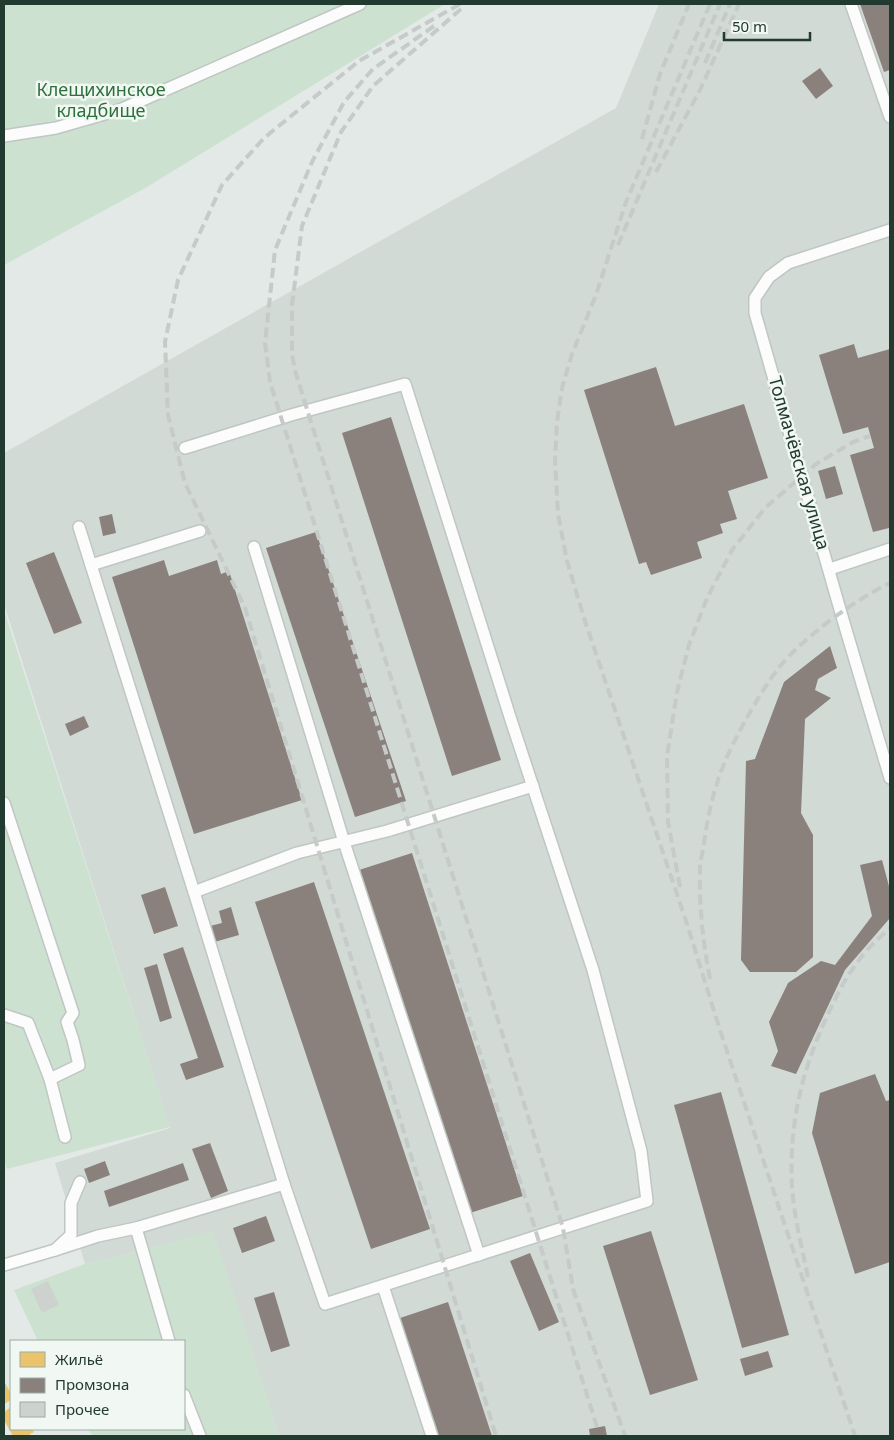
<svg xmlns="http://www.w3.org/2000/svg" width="894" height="1440" viewBox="0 0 894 1440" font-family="'Noto Sans',sans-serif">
<rect width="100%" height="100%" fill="#e3e9e6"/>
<polygon fill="#d1dad5" points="659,4 890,4 890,1436 279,1436 213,1232 147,1249 85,1264 55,1163 170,1128 4,604 4,453 616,108"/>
<g fill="#cce1d0">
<polygon points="4,4 445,4 147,187 4,265"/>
<polygon points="4,610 170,1127 7,1169 4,1160"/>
<polygon points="213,1231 279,1436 93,1436 88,1429 184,1429 184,1341 38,1341 14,1290 85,1264 147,1249"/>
</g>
<g fill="#e9c46a">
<polygon points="4,1381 11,1394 11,1400 4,1404"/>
<polygon points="11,1407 11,1429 32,1429 34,1432 27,1436 13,1436 4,1420 4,1412"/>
</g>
<g fill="#8a817c">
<polygon points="860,4 890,4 890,70 884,72"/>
<polygon points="820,68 833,86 816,99 802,81"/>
<polygon points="854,344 858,358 890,349 890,532 889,528 873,532 850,455 874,448 868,427 843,434 819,355"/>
<polygon points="656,367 675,426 744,404 768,478 728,491 737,519 720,524 723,533 697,542 702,558 651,575 646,562 639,564 584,390"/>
<polygon points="391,417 501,760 452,776 342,433"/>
<polygon points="835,466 843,494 826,499 818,471"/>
<polygon points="112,514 116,533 103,536 99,517"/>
<polygon points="316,532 406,801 355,817 266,548"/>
<polygon points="54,552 82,623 54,634 26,563"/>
<polygon points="164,560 169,576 217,560 221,574 229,571 302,800 194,834 112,577"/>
<polygon points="830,646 837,668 818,679 815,690 831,698 805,719 801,813 813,835 813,957 796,972 750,972 741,960 746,761 755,759 784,682"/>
<polygon points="84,716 89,727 70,736 65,724"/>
<polygon points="412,853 523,1196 470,1213 359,870"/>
<polygon points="882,860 890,890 890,918 845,970 796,1074 771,1066 778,1051 769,1022 788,983 821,961 835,965 872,916 860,865"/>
<polygon points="314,882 430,1229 371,1249 255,902"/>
<polygon points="165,887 178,926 154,934 141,895"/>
<polygon points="231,907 239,935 211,943 206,927 222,923 219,911"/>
<polygon points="183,947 224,1067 186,1080 180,1064 198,1058 163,954"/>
<polygon points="157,964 172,1018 160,1022 144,968"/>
<polygon points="875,1074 886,1101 890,1100 890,1262 855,1274 812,1133 820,1093"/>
<polygon points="721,1092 789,1335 742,1348 674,1105"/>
<polygon points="210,1143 228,1191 211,1198 192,1149"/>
<polygon points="105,1161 110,1175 89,1183 84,1169"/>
<polygon points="183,1163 189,1180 109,1207 104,1191"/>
<polygon points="266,1216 275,1241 242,1253 233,1228"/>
<polygon points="651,1231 698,1380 650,1395 603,1246"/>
<polygon points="530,1253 559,1322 539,1331 510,1261"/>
<polygon points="274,1292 290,1346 271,1352 254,1298"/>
<polygon points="448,1302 492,1436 435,1436 397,1319"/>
<polygon points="768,1351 773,1367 745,1376 740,1359"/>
<polygon points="605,1426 607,1436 590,1436 589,1429"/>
</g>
<polygon fill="#cdd2cf" points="48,1281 59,1305 42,1313 31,1289"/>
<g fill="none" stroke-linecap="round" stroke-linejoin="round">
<g stroke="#c0c6c3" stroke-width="14">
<g id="minor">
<polyline points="851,4 890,117"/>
<polyline points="4,136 56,128 122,109 360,4"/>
<polyline points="890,230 788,263 769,277 755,298 755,313 841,613 890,778"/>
<polyline points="79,527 194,892"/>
<polyline points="254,547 344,842 479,1255"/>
<polyline points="91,565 200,531"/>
<polyline points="830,569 890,549"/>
<polyline points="4,803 73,1013 67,1022 73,1040 79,1065 50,1079"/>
<polyline points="4,1015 28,1023 50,1079 65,1137"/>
<polyline points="284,1184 194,892 297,853 387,831 533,786"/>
<polyline points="136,1228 169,1341"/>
<polyline points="55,1250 98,1236 136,1228 284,1184 325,1304 647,1201 641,1151 593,970 511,720 405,384 291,415 185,448"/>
<polyline points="4,1265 55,1250 71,1235 71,1203 80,1182"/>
<polyline points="383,1286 432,1436"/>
<polyline points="184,1395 200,1436"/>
</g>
</g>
<use href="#minor" stroke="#fbfcfb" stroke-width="11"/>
<g stroke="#c6cac8" stroke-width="4" stroke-dasharray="10 5" stroke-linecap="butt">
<polyline points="460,4 359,61 264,138 222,185 178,280 165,342 168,415 185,483 245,608 496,1436"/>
<polyline points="710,4 626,202 596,295 572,354 562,388 557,422 555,461 558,514 567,561 584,618 687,924 719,1027 855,1436"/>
<polyline points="461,9 373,86 341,132 302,226 292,305 292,355 296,374 563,1228 573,1289 625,1436"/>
<polyline points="434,26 373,69 344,102 312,162 275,250 265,343 270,382 597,1427"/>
<polyline points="705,63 730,4"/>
<polyline points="642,139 660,74 689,4"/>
<polyline points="656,172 700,90 739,4"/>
<polyline points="618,245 720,4"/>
<polyline points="680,887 668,822 667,756 677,692 689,645 707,598 732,550 765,508 816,464 853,442 870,436"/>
<path d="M710,979C703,943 699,906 700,869C700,861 703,852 704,843C707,822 711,801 718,780C728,749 757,697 777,670C801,639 854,600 890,583"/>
<path d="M808,1277C802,1248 794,1217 792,1187C789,1121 802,1069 830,1010C840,988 852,967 868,949C875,941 883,935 890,928"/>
</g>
</g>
<g text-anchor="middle" stroke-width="5" stroke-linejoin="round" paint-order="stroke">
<g font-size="18" fill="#2e703c" stroke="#f1f7f3">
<text x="101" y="96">Клещихинское<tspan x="101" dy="21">кладбище</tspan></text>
</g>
<g font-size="18" fill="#223b30" stroke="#f1f7f3">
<text transform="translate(799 463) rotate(74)" y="6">Толмачёвская улица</text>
</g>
</g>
<rect width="894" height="1440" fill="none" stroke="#223b30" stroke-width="10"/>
<rect x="10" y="1340" width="175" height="90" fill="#f1f7f3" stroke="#9eaca5"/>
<rect x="20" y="1352" width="25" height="15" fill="#e9c46a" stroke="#9eaca5"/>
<text x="55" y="1365" font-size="15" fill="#223b30">Жильё</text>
<rect x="20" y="1378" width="25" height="15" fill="#8a817c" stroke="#9eaca5"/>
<text x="55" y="1390" font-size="15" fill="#223b30">Промзона</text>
<rect x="20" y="1402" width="25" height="15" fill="#cdd2cf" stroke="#9eaca5"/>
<text x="55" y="1415" font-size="15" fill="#223b30">Прочее</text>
<path d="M724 32v8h86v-8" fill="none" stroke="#223b30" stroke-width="2.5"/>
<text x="732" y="32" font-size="15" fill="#223b30" stroke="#f1f7f3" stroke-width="4" paint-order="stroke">50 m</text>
</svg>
